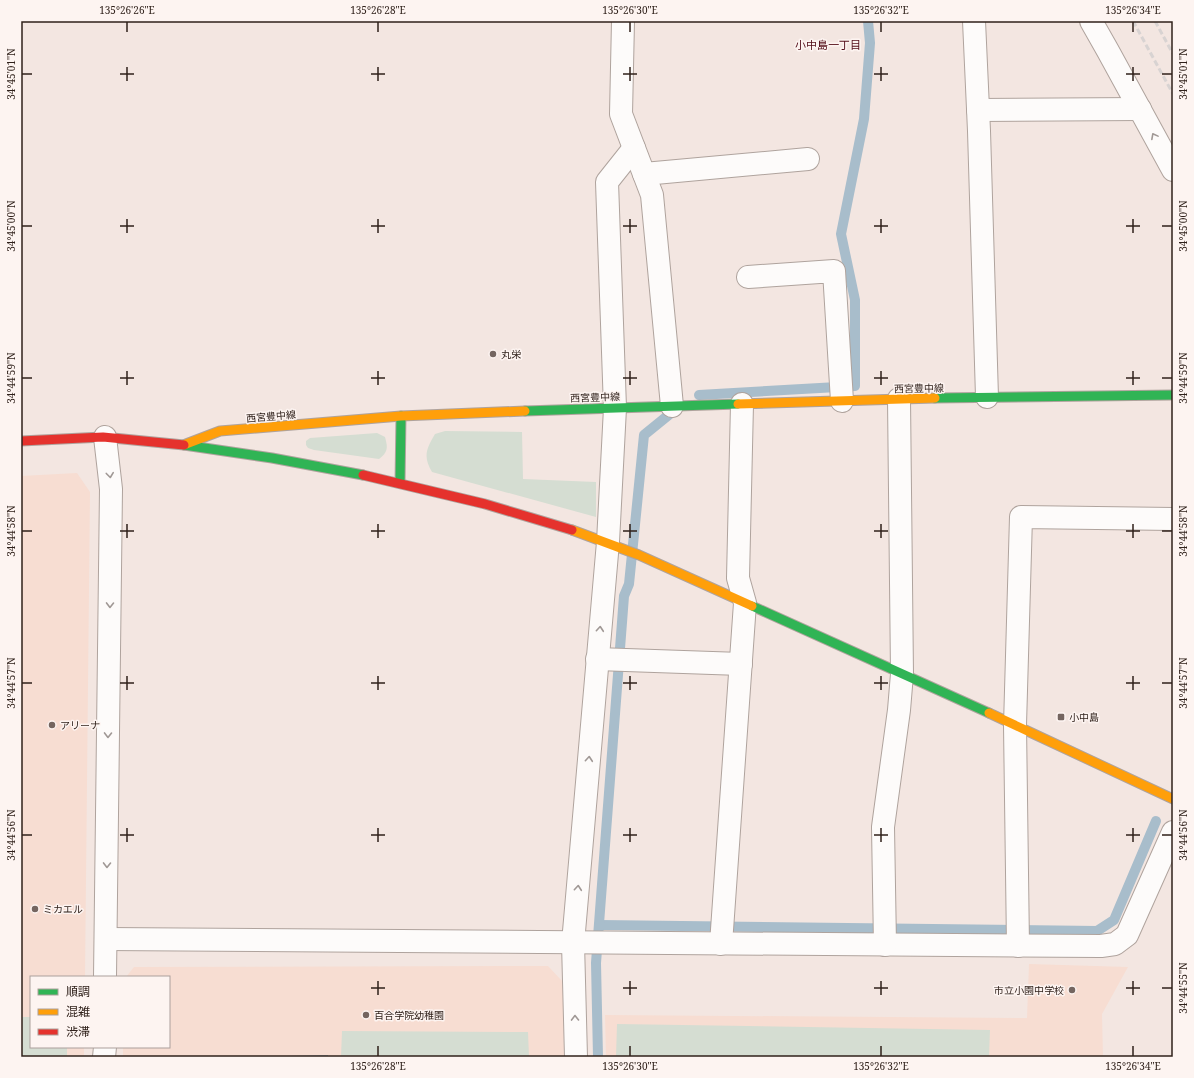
<svg xmlns="http://www.w3.org/2000/svg" width="1194" height="1078" viewBox="0 0 1194 1078" font-family="'Noto Serif','Noto Sans JP',serif">
<rect width="100%" height="100%" fill="#f3e6e1"/>
<g fill="#f7ddd2">
<polygon points="77,473 90,492 85,977 31,977 31,1047 84,1047 84,1057 21,1057 21,476"/>
<polygon points="1029,964 1128,967 1102,1014 1103,1057 606,1057 605,1015 1027,1018"/>
<polygon points="548,966 563,982 564,1057 123,1057 123,1047 169,1047 169,977 126,977 134,967"/>
</g>
<g fill="#d5ddd2">
<path d="M445,431L522,432L523,479L596,482V517L432,472C423,457 426,449 435,434Z"/>
<path d="M377,433L385,437C388,448 388,452 379,459L314,450L308,448L306,445V441L310,438Z"/>
<polygon points="21,1017 31,1017 31,1047 67,1047 67,1057 21,1057"/>
<polygon points="617,1024 990,1030 989,1057 616,1057"/>
<polygon points="342,1031 528,1032 529,1057 341,1057"/>
</g>
<polygon fill="#a8bdcb" points="328,1055 328,1057 287,1057 287,1056"/>
<g fill="none" stroke-linecap="round" stroke-linejoin="round">
<g stroke="#a8bdcb" stroke-width="10">
<polyline points="699,395 855,386 855,300 841,234 864,119 870,43 868,21"/>
<polyline points="599,925 1097,931 1114,920 1156,821"/>
<polyline points="598,1057 596,963 624,596 629,584 644,435 676,409"/>
</g>
<g stroke="#afa39d" stroke-width="24">
<g id="street">
<polyline points="623,21 621,114 652,195 672,406"/>
<polyline points="974,21 979,131 987,397"/>
<polyline points="1091,21 1108,51 1173,170"/>
<polyline points="978,110 1140,109"/>
<polyline points="644,174 808,159"/>
<polyline points="748,277 834,271 842,401"/>
<polyline points="105,437 111,489 105,977"/>
<polyline points="597,659 741,664"/>
<polyline points="106,939 1101,946 1115,944 1127,935 1173,832"/>
<polyline points="721,944 745,603 738,578 742,404"/>
<polyline points="885,945 883,827 899,710 902,674 899,399"/>
<polyline points="1018,946 1015,725 1021,517 1173,519"/>
<polyline points="104,1057 105,1047"/>
<polyline points="576,1057 573,943 608,542 615,408 607,182 634,148"/>
</g>
</g>
<g stroke="#afa39d" stroke-width="11">
<g id="fast">
<polyline points="935,398 1173,395"/>
<polyline points="525,411 738,404"/>
<polyline points="184,445 272,458 363,475"/>
<polyline points="400,483 401,416"/>
<polyline points="752,606 989,713"/>
</g>
</g>
<g stroke="#afa39d" stroke-width="11">
<g id="slow">
<polyline points="738,404 935,398"/>
<polyline points="186,444 220,431 401,416 525,411"/>
<polyline points="572,530 639,555 752,606"/>
<polyline points="989,713 1173,799"/>
</g>
</g>
<g stroke="#afa39d" stroke-width="11">
<g id="jam">
<polyline points="21,441 103,437 184,445"/>
<polyline points="363,475 485,504 572,530"/>
</g>
</g>
<use href="#street" stroke="#fdfbfa" stroke-width="22"/>
<use href="#fast" stroke="#30b455" stroke-width="9"/>
<use href="#slow" stroke="#ff9f0a" stroke-width="9"/>
<use href="#jam" stroke="#e5322d" stroke-width="9"/>
<g stroke="#d8d3d2" stroke-width="3" stroke-dasharray="6 3" stroke-linecap="butt">
<polyline points="1133,21 1173,94"/>
<polyline points="1155,21 1173,54"/>
</g>
</g>
<defs><path id="oneway-chevron" d="M-2-3.5L2.5 0L-2 3.5" fill="none" stroke-width="1.6" stroke-linecap="round" stroke-linejoin="round"/></defs>
<g stroke="#a09895">
<use href="#oneway-chevron" transform="translate(1154 136) rotate(-118)"/>
<use href="#oneway-chevron" transform="translate(110 475) rotate(83)"/>
<use href="#oneway-chevron" transform="translate(110 605) rotate(91)"/>
<use href="#oneway-chevron" transform="translate(600 629) rotate(-85)"/>
<use href="#oneway-chevron" transform="translate(108 735) rotate(91)"/>
<use href="#oneway-chevron" transform="translate(589 759) rotate(-85)"/>
<use href="#oneway-chevron" transform="translate(107 865) rotate(91)"/>
<use href="#oneway-chevron" transform="translate(578 888) rotate(-85)"/>
<use href="#oneway-chevron" transform="translate(575 1018) rotate(-91)"/>
</g>
<path fill="none" stroke="#2f201a" stroke-width="1.5" d="M127,22V32M378,22V32M630,22V32M881,22V32M1133,22V32M127,67V81M378,67V81M630,67V81M881,67V81M1133,67V81M22,74H32M120,74H134M371,74H385M623,74H637M874,74H888M1126,74H1140M1162,74H1172M127,219V233M378,219V233M630,219V233M881,219V233M1133,219V233M22,226H32M120,226H134M371,226H385M623,226H637M874,226H888M1126,226H1140M1162,226H1172M127,371V385M378,371V385M630,371V385M881,371V385M1133,371V385M22,378H32M120,378H134M371,378H385M623,378H637M874,378H888M1126,378H1140M1162,378H1172M127,524V538M378,524V538M630,524V538M881,524V538M1133,524V538M22,531H32M120,531H134M371,531H385M623,531H637M874,531H888M1126,531H1140M1162,531H1172M127,676V690M378,676V690M630,676V690M881,676V690M1133,676V690M22,683H32M120,683H134M371,683H385M623,683H637M874,683H888M1126,683H1140M1162,683H1172M127,828V842M378,828V842M630,828V842M881,828V842M1133,828V842M22,835H32M120,835H134M371,835H385M623,835H637M874,835H888M1126,835H1140M1162,835H1172M378,981V995M630,981V995M881,981V995M1133,981V995M371,988H385M623,988H637M874,988H888M1126,988H1140M1162,988H1172M378,1046V1056M630,1046V1056M881,1046V1056M1133,1046V1056"/>
<g fill="#746560" stroke="#fdf4f1" stroke-width="1.5">
<circle cx="493" cy="354" r="4"/>
<rect x="1057" y="713" width="8" height="8" rx="2"/>
<circle cx="52" cy="725" r="4"/>
<circle cx="35" cy="909" r="4"/>
<circle cx="1072" cy="990" r="4"/>
<circle cx="366" cy="1015" r="4"/>
</g>
<g text-anchor="middle" stroke-width="3" stroke-linejoin="round" paint-order="stroke">
<g font-size="10" fill="#2f201a" stroke="#fdf4f1" text-anchor="start">
<text x="501" y="358">丸栄</text>
<text x="1069" y="721">小中島</text>
<text x="60" y="729">アリーナ</text>
<text x="43" y="913">ミカエル</text>
<text x="1064" y="994" text-anchor="end">市立小園中学校</text>
<text x="374" y="1019">百合学院幼稚園</text>
</g>
<g font-size="10" fill="#2f201a" stroke="#fdf4f1">
<text transform="translate(919 388) rotate(-1)" y="4">西宮豊中線</text>
<text transform="translate(595 397) rotate(-2)" y="4">西宮豊中線</text>
<text transform="translate(271 416) rotate(-5)" y="4">西宮豊中線</text>
</g>
<g font-size="11" fill="#520c17" stroke="#fdf4f1">
<text x="828" y="49">小中島一丁目</text>
</g>
</g>
<rect width="1194" height="1078" fill="none" stroke="#fdf4f1" stroke-width="44"/>
<rect x="30" y="976" width="140" height="72" fill="#fdf4f1" stroke="#ab9f9b"/>
<rect x="38" y="989" width="20" height="6" fill="#30b455" stroke="#ab9f9b"/>
<text x="66" y="996" font-size="12" fill="#2f201a">順調</text>
<rect x="38" y="1009" width="20" height="6" fill="#ff9f0a" stroke="#ab9f9b"/>
<text x="66" y="1016" font-size="12" fill="#2f201a">混雑</text>
<rect x="38" y="1029" width="20" height="6" fill="#e5322d" stroke="#ab9f9b"/>
<text x="66" y="1036" font-size="12" fill="#2f201a">渋滞</text>
<rect x="22" y="22" width="1150" height="1034" fill="none" stroke="#2f201a" stroke-width="1.5"/>
<g font-size="10" text-anchor="middle" fill="#2f201a">
<text x="127" y="14">135°26'26"E</text>
<text x="378" y="14">135°26'28"E</text>
<text x="630" y="14">135°26'30"E</text>
<text x="881" y="14">135°26'32"E</text>
<text x="1133" y="14">135°26'34"E</text>
<text transform="translate(11 74) rotate(-90)" y="4">34°45'01"N</text>
<text transform="translate(1183 74) rotate(-90)" y="4">34°45'01"N</text>
<text transform="translate(11 226) rotate(-90)" y="4">34°45'00"N</text>
<text transform="translate(1183 226) rotate(-90)" y="4">34°45'00"N</text>
<text transform="translate(11 378) rotate(-90)" y="4">34°44'59"N</text>
<text transform="translate(1183 378) rotate(-90)" y="4">34°44'59"N</text>
<text transform="translate(11 531) rotate(-90)" y="4">34°44'58"N</text>
<text transform="translate(1183 531) rotate(-90)" y="4">34°44'58"N</text>
<text transform="translate(11 683) rotate(-90)" y="4">34°44'57"N</text>
<text transform="translate(1183 683) rotate(-90)" y="4">34°44'57"N</text>
<text transform="translate(11 835) rotate(-90)" y="4">34°44'56"N</text>
<text transform="translate(1183 835) rotate(-90)" y="4">34°44'56"N</text>
<text transform="translate(1183 988) rotate(-90)" y="4">34°44'55"N</text>
<text x="378" y="1070">135°26'28"E</text>
<text x="630" y="1070">135°26'30"E</text>
<text x="881" y="1070">135°26'32"E</text>
<text x="1133" y="1070">135°26'34"E</text>
</g>
</svg>
